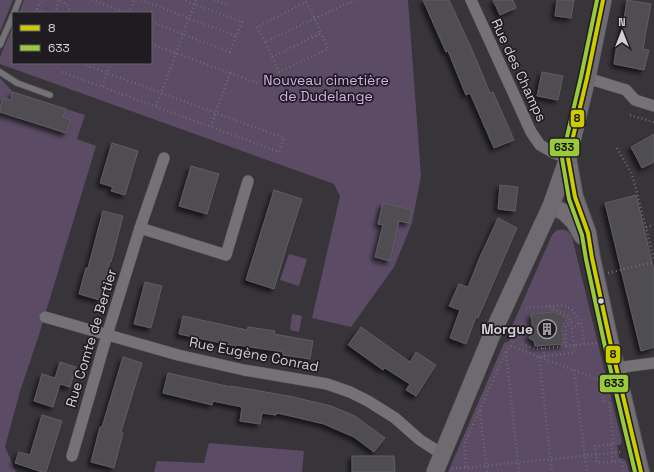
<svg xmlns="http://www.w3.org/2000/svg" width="654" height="472" viewBox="0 0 654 472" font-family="'Space Grotesk',sans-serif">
<defs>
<filter id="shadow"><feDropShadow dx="-3.5" dy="3.5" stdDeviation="2" flood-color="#0009"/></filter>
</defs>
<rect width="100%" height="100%" fill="#38353a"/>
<g fill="#5b4b65">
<polygon points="0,0 13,0 0,32"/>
<polygon points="24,0 408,0 421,176 412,223 394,267 351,327 312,318 340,196 334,184 0,64 0,57 13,26 13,63 151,63 151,13 19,13"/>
<polygon points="0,78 13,92 85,115 77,139 96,146 38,338 20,391 5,447 16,472 0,472"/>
<path d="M557,230C565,229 568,230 572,237L622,442L620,445H617L619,458C627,458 628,466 629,472H448L504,343L509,341L512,334L509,333L552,235Z"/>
<polygon points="289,254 307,259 299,286 280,280"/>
<polygon points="292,314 302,316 299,332 290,330"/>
<polygon points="209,443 304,451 302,472 154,472 157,461 204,463"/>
</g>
<g fill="#504e51" stroke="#5e5d60" filter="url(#shadow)">
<polygon points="423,0 449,0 473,52 490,93 493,92 514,140 494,148 470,93 466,95 448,51 446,52"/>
<polygon points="493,0 513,0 516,8 500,15"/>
<polygon points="557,0 574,0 571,18 555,16"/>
<polygon points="627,0 651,4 643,49 649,50 644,70 614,64 617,44 620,45"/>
<polygon points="542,72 563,76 558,100 537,96"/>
<polygon points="13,92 66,109 63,117 71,120 66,133 0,112 0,107 3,98 11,100"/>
<polygon points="654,134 654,162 642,168 631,147"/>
<polygon points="112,143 138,151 125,195 111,191 113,187 100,183"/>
<polygon points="191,166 219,174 207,214 179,206"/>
<polygon points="500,185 518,187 515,211 498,209"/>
<polygon points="274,190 302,199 286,249 274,289 246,280"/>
<polygon points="636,195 654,271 654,347 641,351 625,286 605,203"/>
<polygon points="383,203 412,210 409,223 399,221 390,261 375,257 383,225 378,224"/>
<polygon points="103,211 123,216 111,262 110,261 100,300 79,294 86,268 88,268"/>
<polygon points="498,218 517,228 478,318 476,317 466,344 450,338 460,310 449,306 459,284 468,287 480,257"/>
<polygon points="145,282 162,286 151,328 134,324"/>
<polygon points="554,312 567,318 562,328 564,344 535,346 534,341 529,338 533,330 531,314"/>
<polygon points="183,316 247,330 248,327 275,331 274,334 313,341 310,359 283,355 283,352 237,345 236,346 179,334"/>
<polygon points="361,327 410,362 416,352 436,365 416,396 406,390 410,384 385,368 383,370 348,345"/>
<polygon points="123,357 142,363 121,432 123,433 114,468 91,462 100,427 102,427"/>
<polygon points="60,362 76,367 70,387 60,384 53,407 34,401 42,374 55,378"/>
<polygon points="168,373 231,387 231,386 288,396 289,396 331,406 355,416 385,438 374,452 354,437 324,424 299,418 277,413 276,415 262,413 260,424 240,421 242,407 213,401 212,405 163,393"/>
<polygon points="42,415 62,421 46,472 42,472 15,463 19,452 30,455"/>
<polygon points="352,456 394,456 395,472 352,472"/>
</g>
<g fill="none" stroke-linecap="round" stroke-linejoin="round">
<g stroke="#565458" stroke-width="7">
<g id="service">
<polyline points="14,13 19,0"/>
<polyline points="0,45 13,15"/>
<polyline points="0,72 17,83 50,95"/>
</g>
</g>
<g stroke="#565458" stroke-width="12">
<g id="minor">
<polyline points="471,0 531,132 540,145 554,153 568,158"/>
<polyline points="587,78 626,90 635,100 654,106"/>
<polyline points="140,228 226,255 248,181"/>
<polyline points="45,317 178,355 244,370 327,384 350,392 368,401 395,418 420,440 442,454"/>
<polyline points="616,368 654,363"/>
<polyline points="72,456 107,335 140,228 164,158"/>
</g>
</g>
<g stroke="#565458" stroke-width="18">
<g id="secondary">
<polyline points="568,158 575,197 588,233 592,258 610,341 641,472"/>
<polyline points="551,206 564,212 574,222 582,236"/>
</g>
</g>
<g stroke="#565458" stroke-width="18">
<polyline id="primary" points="435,472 493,332 551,206 568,158 587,78 603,0"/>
</g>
<g stroke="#6e6b6f" stroke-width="2.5" stroke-dasharray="1 3" stroke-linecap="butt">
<polyline points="61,0 68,6 71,13"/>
<polyline points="92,0 127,13"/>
<polyline points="141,0 236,36"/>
<polyline points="214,0 229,5"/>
<polyline points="36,9 46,13"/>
<polyline points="36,13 39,5 45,0"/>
<polyline points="55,13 59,0"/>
<polyline points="129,13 134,0"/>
<polyline points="151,22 230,52 242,22 184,0"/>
<polyline points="265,42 257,27 306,2 315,19 321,33 272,57 265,42 355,0"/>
<polyline points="151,44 230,73 211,126"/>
<polyline points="272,57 279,72 328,49 321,33"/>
<polyline points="62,72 279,152 284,138 80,63"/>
<polyline points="230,73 259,84"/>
<polyline points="102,86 111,63"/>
<polyline points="156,106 196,0"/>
<polyline points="630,115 654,122"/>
<polyline points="617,148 632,174 654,259"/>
<polyline points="646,227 654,225"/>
<polyline points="608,273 654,262"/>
<polyline points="549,306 564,305 572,310 582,325 584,344"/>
<polyline points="522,344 535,349 566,346 565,326 572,322 568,316 548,306 526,308"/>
<polyline points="511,346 600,380 603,402 609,402 614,444 595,446 597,463 622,461 624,472"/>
<polyline points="566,346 574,345 572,329 580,322"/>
<polyline points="543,348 545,357"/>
<polyline points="506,352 519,472"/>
<polyline points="544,356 574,353 574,345 597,343"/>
<polyline points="539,357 552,472"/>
<polyline points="574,370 587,472"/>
<polyline points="480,411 487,472"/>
<polyline points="611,444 613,462"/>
<polyline points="466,467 464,445 506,351 511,346 513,340"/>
<polyline points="452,469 622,452"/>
</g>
<use href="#service" stroke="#747275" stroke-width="5.5"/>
<use href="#minor" stroke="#747275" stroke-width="11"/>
<use href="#secondary" stroke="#726e74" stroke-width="16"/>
<use href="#primary" stroke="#6f6a71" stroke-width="17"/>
<g stroke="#1e1c20" stroke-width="7">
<polyline id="bus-1" points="603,0 587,78 568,158 575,197 588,233 592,258 610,341 641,472"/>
</g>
<g stroke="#1e1c20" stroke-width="7">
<polyline id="bus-2" points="597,0 581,77 562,158 569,199 582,235 586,259 604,342 635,472"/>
</g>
<use href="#bus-1" stroke="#cc0" stroke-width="4"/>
<use href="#bus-2" stroke="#9aca3c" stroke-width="4"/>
</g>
<defs>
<g id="building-ring" transform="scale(1)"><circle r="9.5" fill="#1e1c20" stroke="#9d9a9e" stroke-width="1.5"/><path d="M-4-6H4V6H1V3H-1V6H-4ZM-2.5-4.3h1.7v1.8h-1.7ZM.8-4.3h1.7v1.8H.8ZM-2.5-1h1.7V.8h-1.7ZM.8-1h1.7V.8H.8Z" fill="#9d9a9e"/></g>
</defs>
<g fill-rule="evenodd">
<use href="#building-ring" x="547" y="329"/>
</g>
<circle fill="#d3d0d4" stroke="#1e1c20" stroke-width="1.5" cx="601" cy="301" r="3.5"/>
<g text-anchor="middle" stroke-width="3.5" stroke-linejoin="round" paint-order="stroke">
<g font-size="14" fill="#d3d0d4" stroke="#1e1c20">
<text transform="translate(519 70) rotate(65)" y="5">Rue des Champs</text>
<text transform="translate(91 338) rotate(-73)" y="5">Rue Comte de Bertier</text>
<text transform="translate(254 354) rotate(11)" y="5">Rue Eugène Conrad</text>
</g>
<g font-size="14" fill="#d8abef" stroke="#1e1c20">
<text x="326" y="85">Nouveau cimetière<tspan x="326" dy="16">de Dudelange</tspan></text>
</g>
<g font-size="14" font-weight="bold" fill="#d3d0d4" stroke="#1e1c20" text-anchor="end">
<text x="533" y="334">Morgue</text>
</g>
</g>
<g stroke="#1e1c20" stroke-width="1.5">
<rect x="570" y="109" width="15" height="19" rx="4" fill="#cc0"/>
<rect x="549" y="138" width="31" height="19" rx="4" fill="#9aca3c"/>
<rect x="605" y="345" width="16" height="19" rx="4" fill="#cc0"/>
<rect x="599" y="374" width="30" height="19" rx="4" fill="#9aca3c"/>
</g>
<g font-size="11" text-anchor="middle" font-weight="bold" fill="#111">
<text x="577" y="122">8</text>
<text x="564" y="151">633</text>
<text x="613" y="358">8</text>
<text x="614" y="387">633</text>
</g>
<rect x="12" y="12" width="140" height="52" fill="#1e1c20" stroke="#666468"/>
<rect x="20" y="25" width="20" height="6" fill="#cccc00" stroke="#666468"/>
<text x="48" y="32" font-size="12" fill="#d3d0d4">8</text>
<rect x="20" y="45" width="20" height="6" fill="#9aca3c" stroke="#666468"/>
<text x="48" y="52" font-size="12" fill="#d3d0d4">633</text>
<g transform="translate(622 32)" stroke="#1e1c20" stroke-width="3" paint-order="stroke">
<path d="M0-3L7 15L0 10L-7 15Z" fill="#d3d0d4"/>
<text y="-6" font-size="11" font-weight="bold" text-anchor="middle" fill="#d3d0d4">N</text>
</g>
</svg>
